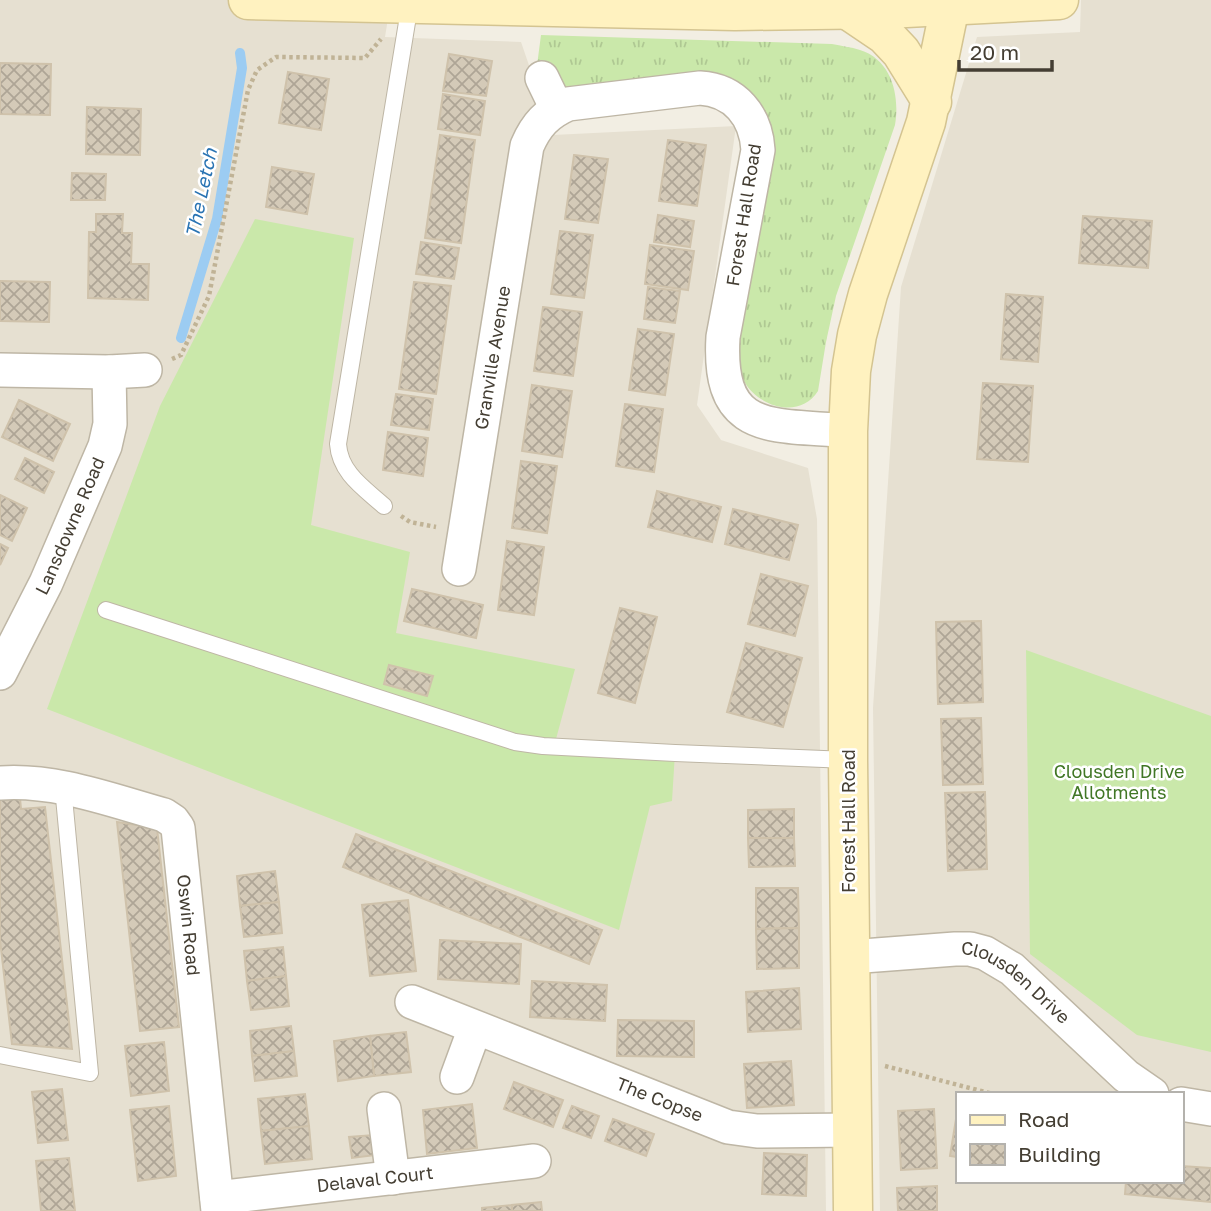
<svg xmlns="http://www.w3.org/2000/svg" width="1211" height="1211" viewBox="0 0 1211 1211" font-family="'Golos Text',sans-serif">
<defs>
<pattern id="grass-tufts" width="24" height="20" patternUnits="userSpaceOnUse" patternTransform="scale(1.75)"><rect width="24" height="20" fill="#cae8aa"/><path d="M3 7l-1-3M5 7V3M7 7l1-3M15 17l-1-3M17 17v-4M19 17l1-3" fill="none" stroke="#afc893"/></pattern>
<pattern id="building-cross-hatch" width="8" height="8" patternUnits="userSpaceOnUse" patternTransform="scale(1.75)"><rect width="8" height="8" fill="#d4cab8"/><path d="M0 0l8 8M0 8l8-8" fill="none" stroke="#aea596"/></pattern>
</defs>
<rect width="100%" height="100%" fill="#f2eee3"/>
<g fill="#e6e0d1" fill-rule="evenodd">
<polygon points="0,0 391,0 385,37 521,42 553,135 736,126 697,405 721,440 808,468 817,519 826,1211 0,1211"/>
<path d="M1081,0H1211V1211H880L873,708L901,287L977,37L1080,32ZM957,1094H1181V1181H957Z"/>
</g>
<path fill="url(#grass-tufts)" d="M541,35L832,44C841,46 851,47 860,50C892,60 900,96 895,125L836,296L826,342L818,391C800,420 758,407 744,381C738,371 737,359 736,348L773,136L770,123L757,101L564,89L536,73Z"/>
<g fill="#cae8aa">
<polygon points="255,219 354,238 311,525 410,552 396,633 575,669 556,739 675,753 672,801 650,806 619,930 47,709 160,406"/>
<polygon points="1026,650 1211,716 1211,1052 1137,1035 1030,954"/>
</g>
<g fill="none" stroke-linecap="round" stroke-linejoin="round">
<polyline stroke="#9cccf2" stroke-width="10" points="181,338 217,219 242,68 240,53"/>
</g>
<g fill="url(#building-cross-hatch)" stroke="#cfc2ab" stroke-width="2">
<polygon points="449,54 492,61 486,96 443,91"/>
<polygon points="0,63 51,64 50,115 0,114"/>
<polygon points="288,72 329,79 321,130 279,123"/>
<polygon points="443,94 485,101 480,135 438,129"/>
<polygon points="87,107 141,109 140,155 86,154"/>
<polygon points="440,135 475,140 461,243 425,238"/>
<polygon points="668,140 706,145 697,206 659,201"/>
<polygon points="574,155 608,159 598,223 565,219"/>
<polygon points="272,167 314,174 307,214 266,207"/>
<polygon points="72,173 106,174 105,200 71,200"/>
<polygon points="96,214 123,214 122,233 132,233 131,264 149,264 148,300 88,298 89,232 96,232"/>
<polygon points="658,215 694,221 690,247 654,242"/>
<polygon points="1083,216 1152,221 1148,268 1079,263"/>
<polygon points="560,231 593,235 584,298 551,294"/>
<polygon points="421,242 459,248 454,279 416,274"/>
<polygon points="650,245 694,251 688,290 645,284"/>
<polygon points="0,281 50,282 49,322 0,321"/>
<polygon points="414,282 451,286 436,394 399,389"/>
<polygon points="648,287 680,291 675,323 644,319"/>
<polygon points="1006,294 1043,297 1038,362 1001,359"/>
<polygon points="543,307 582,312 573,376 534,371"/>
<polygon points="638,329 674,334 665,395 629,390"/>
<polygon points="983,383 1033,386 1028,462 977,459"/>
<polygon points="532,385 572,391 562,457 522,451"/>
<polygon points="396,394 433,399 429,430 391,425"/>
<polygon points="19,400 70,424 53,461 2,437"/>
<polygon points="625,404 663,409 654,472 616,466"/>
<polygon points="388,432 428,438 423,476 383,470"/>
<polygon points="25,458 54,472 44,493 15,479"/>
<polygon points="521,461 557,466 547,533 512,528"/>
<polygon points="657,491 721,507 712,542 648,527"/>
<polygon points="0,495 27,508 12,541 0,535"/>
<polygon points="733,509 798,525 789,560 725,544"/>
<polygon points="507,541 544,547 534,615 498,610"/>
<polygon points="0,544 8,548 0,565"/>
<polygon points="761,574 808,586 795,636 748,624"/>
<polygon points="412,589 483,605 476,638 404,621"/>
<polygon points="620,608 657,617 635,703 598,693"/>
<polygon points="981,621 983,702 938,704 936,622"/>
<polygon points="746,643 802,658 783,727 727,712"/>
<polygon points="389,665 433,676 427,696 384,684"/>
<polygon points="981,718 983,784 943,785 941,719"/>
<polygon points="985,792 987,869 948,871 945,793"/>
<polygon points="20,798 21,809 45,807 72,1049 12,1044 0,940 0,800"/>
<polygon points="794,809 794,838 748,838 748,810"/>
<polygon points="117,822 157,828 179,1027 140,1031"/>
<polygon points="356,834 602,930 589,964 343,867"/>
<polygon points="748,838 794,838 795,866 749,867"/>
<polygon points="275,871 279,902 240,906 237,876"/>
<polygon points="756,888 798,888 799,928 756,929"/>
<polygon points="408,900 416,971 370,976 362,905"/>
<polygon points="279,902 282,933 244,937 240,906"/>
<polygon points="799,928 799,968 757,969 756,929"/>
<polygon points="440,940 521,944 519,984 438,979"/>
<polygon points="283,947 286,976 247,981 244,951"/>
<polygon points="286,976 289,1006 251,1010 247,981"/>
<polygon points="532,981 607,985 605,1021 530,1017"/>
<polygon points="799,988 801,1029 748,1032 746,992"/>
<polygon points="618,1020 694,1021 694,1057 617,1056"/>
<polygon points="291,1026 294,1051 252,1056 250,1031"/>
<polygon points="406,1032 411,1072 374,1076 370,1036"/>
<polygon points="370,1036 374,1076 338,1081 334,1041"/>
<polygon points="164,1042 169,1091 131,1096 125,1046"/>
<polygon points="294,1051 297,1076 255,1081 252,1056"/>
<polygon points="791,1061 794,1105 747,1108 744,1064"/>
<polygon points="514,1082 563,1100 553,1127 504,1109"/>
<polygon points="62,1089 68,1140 38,1143 32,1092"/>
<polygon points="305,1094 309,1126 261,1131 258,1099"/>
<polygon points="472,1104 477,1148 427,1154 423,1110"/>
<polygon points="169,1106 176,1176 138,1181 130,1110"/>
<polygon points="572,1106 599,1116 591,1138 563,1128"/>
<polygon points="934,1109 937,1168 901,1170 898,1111"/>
<polygon points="613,1119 654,1134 646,1156 605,1141"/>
<polygon points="956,1119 957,1119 957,1157 950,1156"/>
<polygon points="309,1126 312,1159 265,1164 261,1131"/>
<polygon points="374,1135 376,1155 352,1158 349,1137"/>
<polygon points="764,1153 807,1155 806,1196 762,1194"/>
<polygon points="69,1158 75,1211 41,1211 36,1161"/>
<polygon points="1181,1166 1211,1168 1211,1202 1125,1194 1126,1181 1181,1181"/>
<polygon points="937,1186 937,1211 898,1211 897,1188"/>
<polygon points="541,1202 542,1211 512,1211 512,1205"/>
<polygon points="512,1205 512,1211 482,1211 482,1208"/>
</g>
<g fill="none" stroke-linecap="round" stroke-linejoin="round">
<g stroke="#beb6a5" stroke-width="18">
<g id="lane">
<path d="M384,506C364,488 340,473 338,444L410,4"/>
<polyline points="106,610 515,742 543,746 675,753 848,760"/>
<polyline points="0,1055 90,1073 63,787"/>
</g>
</g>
<g stroke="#beb6a5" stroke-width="36">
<g id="street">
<polyline points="542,78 557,109"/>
<polyline points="0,370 109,372 145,370"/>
<path id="s1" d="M459,569L527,146C536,125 547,113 568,104L700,88C735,90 756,116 758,150L723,337C717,436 772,424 848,431"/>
<path id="s2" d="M0,673L46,583L105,446L110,424L109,372"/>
<path id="s3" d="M0,783C56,779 110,800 164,815L173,821L178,828L218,1211"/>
<path id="s4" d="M850,957L955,949H970L985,953L1012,969L1126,1076L1152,1094"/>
<path id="s5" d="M412,1002L728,1127L757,1131L852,1130"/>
<polyline points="457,1077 475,1028"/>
<polyline points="1181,1104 1211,1109"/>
<polyline points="384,1109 393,1178"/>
<path id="s6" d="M217,1198L534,1161"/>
</g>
</g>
<g stroke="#d4c491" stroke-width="41">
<g id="secondary">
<polyline points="248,0 735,11 887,9 1059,0"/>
<polyline points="848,10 885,35 901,52 932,102"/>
<polyline points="853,1211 848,760 848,431 851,371 857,335 868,294 926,122 950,6"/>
</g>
</g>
<g stroke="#c0b396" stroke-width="4.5" stroke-dasharray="3.5 3.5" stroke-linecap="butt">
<polyline points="172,359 181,355 209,296 248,90 257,70 276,57 365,58 381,39"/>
<polyline points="401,516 410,522 436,527"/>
<polyline points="885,1066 993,1094"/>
</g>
<use href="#lane" stroke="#fff" stroke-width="16"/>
<use href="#street" stroke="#fff" stroke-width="33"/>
<use href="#secondary" stroke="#fff2c0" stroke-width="38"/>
</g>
<g text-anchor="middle" stroke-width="5" stroke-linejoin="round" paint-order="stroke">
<g font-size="18" fill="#443e33" stroke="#fff">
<text transform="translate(744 215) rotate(-81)" y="6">Forest Hall Road</text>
<text dy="6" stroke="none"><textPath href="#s1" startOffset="214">Granville Avenue</textPath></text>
<text dy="6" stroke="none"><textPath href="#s2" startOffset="163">Lansdowne Road</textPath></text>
<text transform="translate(849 821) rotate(-90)" y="6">Forest Hall Road</text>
<text dy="6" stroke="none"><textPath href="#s3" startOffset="285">Oswin Road</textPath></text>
<text dy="6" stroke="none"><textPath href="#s4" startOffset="177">Clousden Drive</textPath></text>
<text dy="6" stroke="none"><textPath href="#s5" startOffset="266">The Copse</textPath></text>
<text dy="6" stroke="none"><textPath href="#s6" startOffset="159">Delaval Court</textPath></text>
</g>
<g font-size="18" fill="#417725" stroke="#fff">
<text x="1119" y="778">Clousden Drive<tspan x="1119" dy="21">Allotments</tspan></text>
</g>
<g font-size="19" font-style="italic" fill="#2a74b3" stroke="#fff">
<text transform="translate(201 193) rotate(-78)" y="7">The Letch</text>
</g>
</g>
<rect x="956" y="1092" width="228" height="91" fill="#ffffff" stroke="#b4b2ad" stroke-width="2"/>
<rect x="970" y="1115" width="35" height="10" fill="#fff2c0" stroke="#b4b2ad" stroke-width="2"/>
<text x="1018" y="1127" font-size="21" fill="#443e33">Road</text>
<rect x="970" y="1144" width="35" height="21" fill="url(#building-cross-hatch)" stroke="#b4b2ad" stroke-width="2"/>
<text x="1018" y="1162" font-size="21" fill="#443e33">Building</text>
<path d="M959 60v10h93v-10" fill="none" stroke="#443e33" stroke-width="3.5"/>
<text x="970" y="60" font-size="21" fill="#443e33" stroke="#ffffff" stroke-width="5" paint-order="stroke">20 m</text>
</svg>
